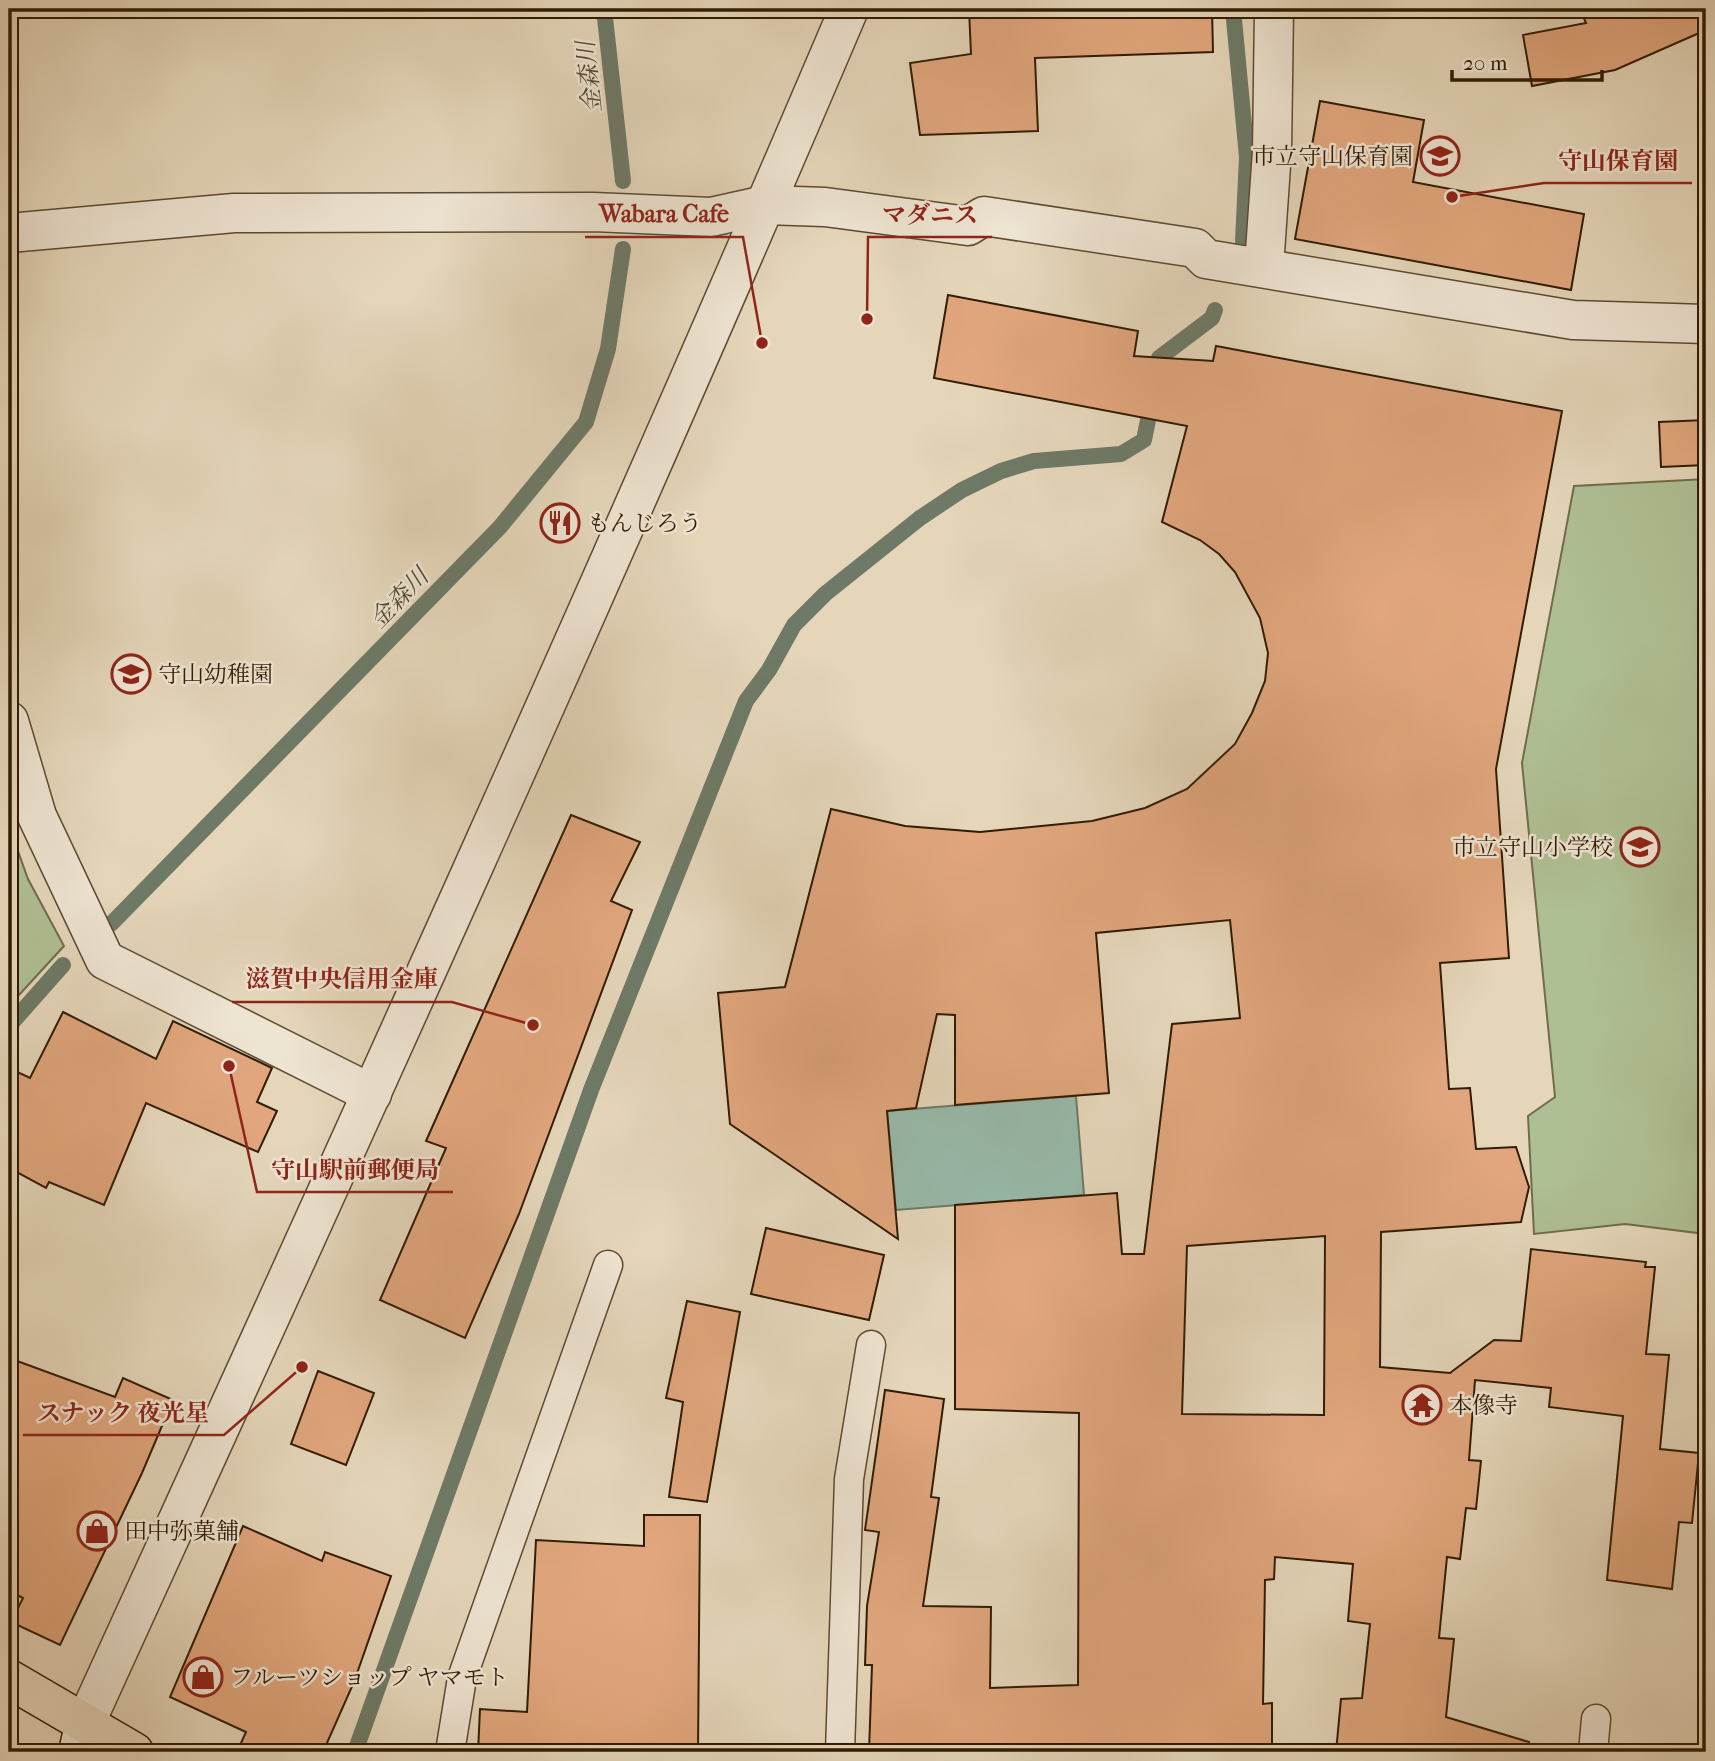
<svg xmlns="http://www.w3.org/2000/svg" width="1715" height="1761" viewBox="0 0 1715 1761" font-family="'IM FELL French Canon','Noto Serif JP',serif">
<rect width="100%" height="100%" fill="#e5d6ba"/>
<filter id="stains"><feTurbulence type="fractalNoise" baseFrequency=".00286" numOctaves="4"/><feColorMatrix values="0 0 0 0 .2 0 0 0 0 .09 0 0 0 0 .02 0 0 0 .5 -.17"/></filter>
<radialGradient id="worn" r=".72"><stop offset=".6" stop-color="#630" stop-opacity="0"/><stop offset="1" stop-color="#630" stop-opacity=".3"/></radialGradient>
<g fill="#afbf94" stroke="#706d4c" stroke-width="2">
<polygon points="1706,479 1706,1234 1625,1224 1534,1234 1528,1116 1555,1097 1522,763 1574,486"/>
<polygon points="9,826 28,879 64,946 19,995 9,990"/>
</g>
<polygon fill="#97baaa" stroke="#6e7a67" stroke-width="2" points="1076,1096 1084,1195 896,1210 887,1111"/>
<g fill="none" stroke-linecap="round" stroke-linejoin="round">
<g stroke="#6e7a67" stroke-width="16">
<polyline points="604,9 623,181"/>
<polyline points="1233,9 1247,157 1243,241"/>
<polyline points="1156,378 1159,358 1212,318 1215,310"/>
<polyline points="111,924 500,527 586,422 608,349 623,249"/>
<polyline points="9,1026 63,965"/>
<polyline points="355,1752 591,1090 746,701 769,670 794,625 825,594 920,518 962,490 1001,471 1034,461 1121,454 1144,440 1152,400"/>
</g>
</g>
<g fill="#e1a67d" stroke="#311b03" stroke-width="2" fill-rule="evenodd">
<polygon points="969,9 1212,9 1213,52 1035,58 1038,131 920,135 910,63 971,54"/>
<polygon points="1580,9 1706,9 1706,30 1615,70 1532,86 1523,35 1586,23"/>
<polygon points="1320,101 1424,120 1413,182 1584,214 1571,290 1295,239"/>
<path d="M948,295L1138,331L1134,356L1213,361L1216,346L1562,411L1496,769L1509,958L1440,963L1449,1089L1470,1088L1476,1149L1516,1147L1529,1187L1521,1222L1381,1232L1380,1367L1450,1373L1494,1340L1521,1341L1531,1249L1646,1262L1645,1267H1655L1646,1354L1669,1355L1660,1449L1699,1453L1692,1523L1679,1522L1672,1589L1607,1580L1623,1416L1549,1407L1551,1388L1475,1380L1469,1460L1481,1461L1476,1509L1466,1508L1460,1559L1447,1557L1439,1638L1454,1639L1446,1717L1529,1742L1527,1752H1336L1341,1699L1362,1698L1370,1624L1348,1621L1353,1564L1275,1557L1274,1579L1265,1580L1263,1704L1272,1703V1752H869L872,1665H865L867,1606L879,1532L865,1530L885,1390L944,1399L931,1497L939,1498L923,1606L991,1607L990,1688L1078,1685L1079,1413L955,1409V1205L1117,1193L1122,1254H1144L1172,1024L1240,1018L1230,920L1096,933L1109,1093L955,1105V1015L937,1014L916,1108L887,1111L898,1239L730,1124L718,993L785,987L831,809L905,826L980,832L1092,821L1145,808L1187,789L1235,744L1252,713L1265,681L1268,653L1260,618L1235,572L1219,554L1200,540L1162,522L1187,426L934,378ZM1325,1236L1324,1415L1182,1414L1187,1246Z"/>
<polygon points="1706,420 1706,465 1661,467 1659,422"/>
<polygon points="571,815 640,842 611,901 632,910 519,1214 465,1338 380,1300 446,1148 426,1141"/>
<polygon points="63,1012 156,1059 173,1021 272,1068 257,1102 277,1111 258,1152 146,1103 104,1205 49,1182 46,1188 9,1168 9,1068 30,1078"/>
<polygon points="766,1228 884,1255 869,1320 751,1294"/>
<polygon points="687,1301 740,1312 707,1502 669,1497 683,1402 666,1398"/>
<polygon points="9,1358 115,1397 123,1378 173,1400 142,1473 60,1645 11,1622 23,1598 9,1591"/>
<polygon points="318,1371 374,1393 346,1465 291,1444"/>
<polygon points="644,1515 700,1515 698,1752 478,1752 480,1709 527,1712 536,1540 644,1546"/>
<polygon points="243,1526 322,1561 325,1552 391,1576 354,1682 323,1752 237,1752 246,1732 170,1697"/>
</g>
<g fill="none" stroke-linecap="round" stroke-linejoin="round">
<g stroke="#5e4a31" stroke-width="31">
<g id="service">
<polyline points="450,1752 462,1678 608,1265"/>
<polyline points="840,1752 849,1479 871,1345"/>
<polyline points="1593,1752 1596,1719"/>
</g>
</g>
<g stroke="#5e4a31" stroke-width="41">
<g id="minor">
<polyline points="9,233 234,213 593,212 711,217 765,205 825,207 968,226 984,216 1195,248 1206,259 1573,320 1706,324"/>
<polyline points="1264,267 1272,151 1274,9"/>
<polyline points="9,721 37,816 105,960 372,1094"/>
</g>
</g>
<g stroke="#5e4a31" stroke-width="41">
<path id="tertiary" d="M84,1726C344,1156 604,585 849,9"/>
</g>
<g stroke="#311b03" stroke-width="41">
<polyline id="secondary" points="78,1752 84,1726"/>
</g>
<g stroke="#311b03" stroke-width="41">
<polyline id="primary" points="9,1679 134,1752"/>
</g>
<use href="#service" stroke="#eee4d2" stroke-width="28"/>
<use href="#minor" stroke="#eee4d2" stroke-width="38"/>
<use href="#tertiary" stroke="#eee4d2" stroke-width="38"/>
<use href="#secondary" stroke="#eee4d2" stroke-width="38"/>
<use href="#primary" stroke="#e5d6ba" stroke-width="38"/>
</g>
<defs>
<g id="school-ring" transform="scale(2.0125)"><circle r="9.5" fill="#eee4d2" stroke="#8f2418" stroke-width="1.5"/><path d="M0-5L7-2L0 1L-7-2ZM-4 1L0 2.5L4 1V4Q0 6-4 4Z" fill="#8f2418"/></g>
<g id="restaurant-ring" transform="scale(2.0125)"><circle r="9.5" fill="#eee4d2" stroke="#8f2418" stroke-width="1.5"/><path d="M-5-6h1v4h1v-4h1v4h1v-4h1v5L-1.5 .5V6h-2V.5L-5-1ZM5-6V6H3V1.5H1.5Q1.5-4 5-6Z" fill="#8f2418"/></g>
<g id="temple-ring" transform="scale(2.0125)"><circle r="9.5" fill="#eee4d2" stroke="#8f2418" stroke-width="1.5"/><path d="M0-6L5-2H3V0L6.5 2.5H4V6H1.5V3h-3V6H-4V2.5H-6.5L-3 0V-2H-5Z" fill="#8f2418"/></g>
<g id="shop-ring" transform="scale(2.0125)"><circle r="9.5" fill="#eee4d2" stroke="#8f2418" stroke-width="1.5"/><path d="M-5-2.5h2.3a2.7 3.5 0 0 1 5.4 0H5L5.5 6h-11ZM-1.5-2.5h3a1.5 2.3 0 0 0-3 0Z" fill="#8f2418"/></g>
</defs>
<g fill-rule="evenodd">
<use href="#school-ring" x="1440" y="156"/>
<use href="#restaurant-ring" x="560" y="523"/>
<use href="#school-ring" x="131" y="674"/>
<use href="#school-ring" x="1640" y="847"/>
<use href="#temple-ring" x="1422" y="1405"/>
<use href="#shop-ring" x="97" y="1531"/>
<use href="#shop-ring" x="203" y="1677"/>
</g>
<g text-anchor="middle" stroke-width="5" stroke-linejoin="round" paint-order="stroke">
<g font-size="23" fill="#311b03" stroke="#eee4d2" text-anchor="start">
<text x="1413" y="164" text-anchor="end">市立守山保育園</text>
<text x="587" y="531">もんじろう</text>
<text x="158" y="682">守山幼稚園</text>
<text x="1613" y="855" text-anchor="end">市立守山小学校</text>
<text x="1449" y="1413">本像寺</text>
<text x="124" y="1539">田中弥菓舗</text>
<text x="230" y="1685">フルーツショップ ヤマモト</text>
</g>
<g font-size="24" font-style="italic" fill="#504b35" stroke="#eee4d2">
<text transform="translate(589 77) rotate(-96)" y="8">金森川</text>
<text transform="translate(399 598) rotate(-46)" y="8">金森川</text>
</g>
</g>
<path fill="none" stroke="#8f2418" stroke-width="2.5" d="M1452 197L1544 183H1692M762 343L743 237H585M867 319L868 237H992M533 1025L452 1002H232M229 1066L257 1192H453M302 1367L224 1435H23"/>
<g fill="#8f2418" stroke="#eee4d2" stroke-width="2.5">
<circle cx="1452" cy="197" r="7"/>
<circle cx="762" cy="343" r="7"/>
<circle cx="867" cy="319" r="7"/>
<circle cx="533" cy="1025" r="7"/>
<circle cx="229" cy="1066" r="7"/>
<circle cx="302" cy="1367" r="7"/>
</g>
<g font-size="24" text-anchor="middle" font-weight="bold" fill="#8f2418" stroke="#eee4d2" stroke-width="5" stroke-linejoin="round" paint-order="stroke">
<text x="1618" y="169">守山保育園</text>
<text x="664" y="222">Wabara Cafe</text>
<text x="930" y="223">マダニス</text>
<text x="342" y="987">滋賀中央信用金庫</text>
<text x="355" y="1178">守山駅前郵便局</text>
<text x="123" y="1421">スナック 夜光星</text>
</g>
<rect width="1715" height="1761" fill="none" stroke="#e5d6ba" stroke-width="35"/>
<rect x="10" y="10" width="1694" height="1740" fill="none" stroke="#311b03" stroke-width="3.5"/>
<rect x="18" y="18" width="1680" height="1726" fill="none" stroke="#311b03" stroke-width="2"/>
<path d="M1452 70v10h150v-10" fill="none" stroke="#311b03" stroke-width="3.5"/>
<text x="1463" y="70" font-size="21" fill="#311b03" stroke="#eee4d2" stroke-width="5" paint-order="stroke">20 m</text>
<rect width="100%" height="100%" filter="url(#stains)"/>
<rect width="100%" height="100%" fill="url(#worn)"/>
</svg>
